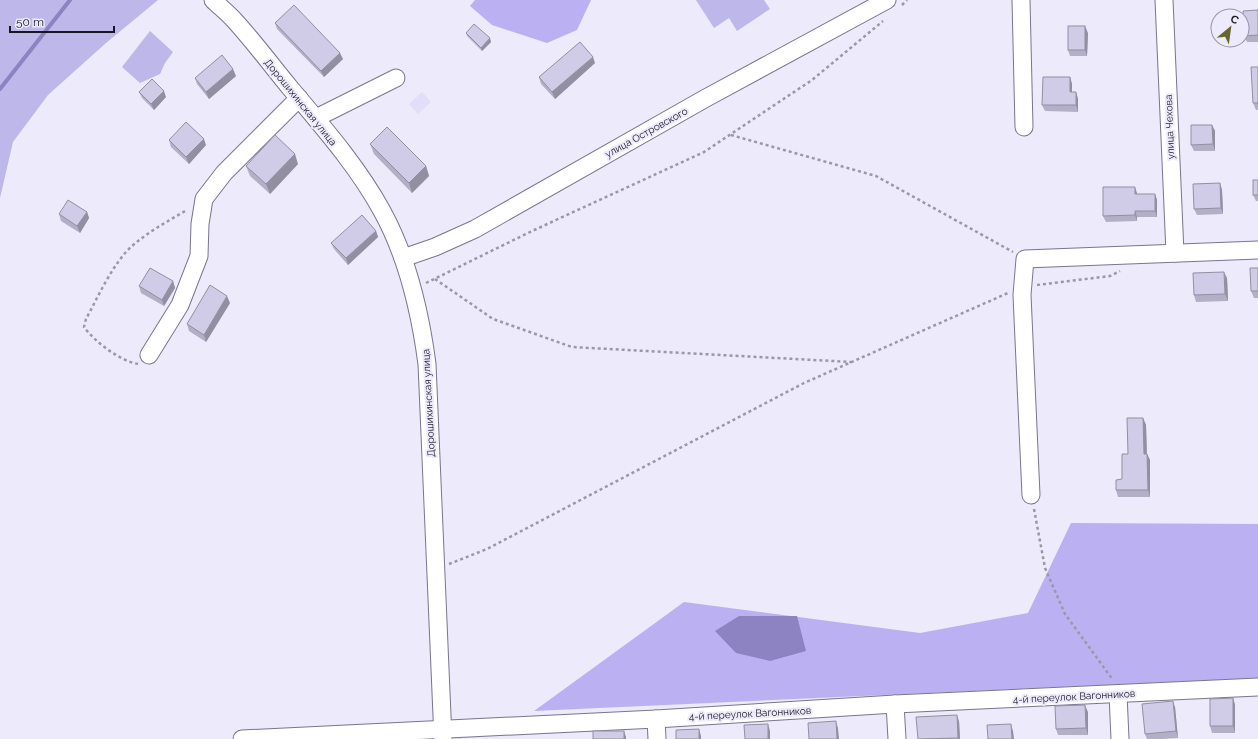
<svg xmlns="http://www.w3.org/2000/svg" width="1258" height="739" viewBox="0 0 1258 739" font-family="Raleway,sans-serif">
<rect width="100%" height="100%" fill="#eceafb"/>
<polygon fill="#e2defa" points="422,92 431,102 418,114 409,104"/>
<g fill="#beb7ea">
<polygon points="0,0 158,0 106,43 48,95 13,142 0,198"/>
<polygon points="696,0 764,0 770,9 737,31 729,18 714,28"/>
<polygon points="150,31 173,52 165,63 160,74 140,83 122,67"/>
</g>
<g fill="#bbb1f2">
<polygon points="475,0 591,0 577,30 547,43 492,25 470,6"/>
<polygon points="1071,523 1258,524 1258,678 534,711 684,602 920,633 1028,613"/>
</g>
<polygon fill="#8e83c2" points="739,616 797,616 806,651 770,661 736,653 715,631"/>
<g fill="none" stroke-linecap="round" stroke-linejoin="round">
<polyline stroke="#8e83c2" stroke-width="4" points="0,89 70,0"/>
<g stroke="#78758d" stroke-width="19">
<g id="minor">
<path d="M213,0C220,7 228,13 235,21C255,43 272,66 291,89C323,127 358,167 382,211C408,258 420,311 427,364L443,739"/>
<polyline points="1021,0 1024,127"/>
<polyline points="1164,0 1175,253"/>
<polyline points="316,118 396,78"/>
<polyline points="403,258 435,247 475,229 706,98 887,0"/>
<polyline points="149,355 180,305 199,256 200,224 204,199 224,173 299,98"/>
<polyline points="1031,495 1022,295 1025,259 1258,250"/>
<polyline points="1118,694 1120,739"/>
<polyline points="895,704 897,739"/>
<polyline points="656,719 657,739"/>
<polyline points="242,739 656,719 895,704 1258,687"/>
</g>
</g>
<g stroke="#9a98a7" stroke-width="2.5" stroke-dasharray="3 3" stroke-linecap="butt">
<polyline points="902,5 907,0"/>
<polyline points="731,135 876,176 1013,252"/>
<polyline points="435,279 493,319 572,347 851,362"/>
<polyline points="426,283 530,232 704,152 812,80 883,21"/>
<polyline points="1037,285 1110,276 1120,271"/>
<path d="M138,364C120,361 95,342 84,327L86,319C98,297 113,263 132,246C148,232 168,221 187,210"/>
<polyline points="1034,509 1045,568 1065,614 1113,680"/>
<polyline points="449,564 487,549 804,383 1008,293"/>
</g>
<use href="#minor" stroke="#fff" stroke-width="17"/>
</g>
<g fill="#b3afc7">
<polygon points="1258,10 1258,42 1247,42 1244,36"/>
<polygon points="275,23 343,59 324,77 277,29"/>
<polygon points="466,33 491,42 482,51 467,36"/>
<polygon points="1088,33 1087,56 1070,56 1068,50"/>
<polygon points="595,63 555,99 541,84 539,77"/>
<polygon points="1258,67 1258,110 1256,110 1253,103"/>
<polygon points="236,76 209,99 197,84 195,78"/>
<polygon points="1070,77 1072,84 1072,92 1076,92 1078,99 1078,112 1045,111 1042,105"/>
<polygon points="139,92 166,97 154,110 142,98"/>
<polygon points="1212,125 1215,131 1215,151 1194,151 1191,145"/>
<polygon points="169,140 206,145 189,164 171,147"/>
<polygon points="370,144 426,166 429,176 412,193 374,154"/>
<polygon points="298,164 270,194 250,176 246,166"/>
<polygon points="1258,180 1258,201 1256,201 1253,195"/>
<polygon points="1220,183 1222,190 1223,214 1197,215 1194,209"/>
<polygon points="1137,194 1155,194 1157,200 1157,217 1137,217 1137,221 1106,222 1103,216"/>
<polygon points="87,212 89,218 80,233 61,221 59,214"/>
<polygon points="376,231 378,237 348,265 334,249 331,243"/>
<polygon points="1258,268 1258,298 1254,298 1251,291"/>
<polygon points="1227,278 1228,301 1196,302 1194,295"/>
<polygon points="173,281 175,288 164,306 141,293 139,286"/>
<polygon points="230,303 206,342 189,331 187,324"/>
<polygon points="1143,418 1146,425 1147,454 1150,460 1150,497 1118,497 1116,490 1122,479 1128,454"/>
<polygon points="1233,698 1235,705 1235,733 1212,733 1210,726"/>
<polygon points="1175,707 1178,738 1162,739 1147,739 1145,734"/>
<polygon points="1088,712 1088,735 1058,735 1056,729"/>
<polygon points="959,721 960,739 918,739"/>
</g>
<g fill="#928fa2">
<polygon points="1085,26 1088,33 1087,56 1085,50"/>
<polygon points="490,38 491,42 482,51 481,48"/>
<polygon points="340,53 343,59 324,77 321,71"/>
<polygon points="593,57 595,63 555,99 552,92"/>
<polygon points="233,69 236,76 209,99 206,92"/>
<polygon points="1070,77 1072,84 1072,99 1070,92"/>
<polygon points="164,91 166,97 154,110 151,104"/>
<polygon points="1076,92 1078,99 1078,112 1076,105"/>
<polygon points="1212,125 1215,131 1215,151 1213,144"/>
<polygon points="204,139 206,145 189,164 186,157"/>
<polygon points="295,154 298,164 270,194 266,184"/>
<polygon points="426,166 429,176 412,193 409,183"/>
<polygon points="1220,183 1222,190 1223,214 1221,208"/>
<polygon points="1135,187 1137,193 1137,200 1135,194"/>
<polygon points="1155,194 1157,200 1157,217 1155,211"/>
<polygon points="1135,211 1137,217 1137,221 1135,215"/>
<polygon points="87,212 89,218 80,233 77,226"/>
<polygon points="376,231 378,237 348,265 346,258"/>
<polygon points="1224,272 1227,278 1228,301 1225,294"/>
<polygon points="173,281 175,288 164,306 162,300"/>
<polygon points="227,296 230,303 206,342 204,335"/>
<polygon points="1143,418 1146,425 1147,460 1144,454"/>
<polygon points="1147,454 1150,460 1150,497 1148,490"/>
<polygon points="1233,698 1235,705 1235,733 1233,726"/>
<polygon points="1173,701 1175,707 1178,738 1176,731"/>
<polygon points="1085,705 1088,712 1088,735 1086,728"/>
<polygon points="957,715 959,721 960,739 959,739 958,738"/>
<polygon points="836,721 838,728 839,739 837,739"/>
<polygon points="768,724 770,731 770,739 768,739"/>
<polygon points="1011,724 1013,731 1014,739 1012,739"/>
<polygon points="699,729 701,736 701,739 699,739"/>
<polygon points="624,731 626,737 626,739 624,739"/>
</g>
<g fill="#d0cce7" stroke="#928fa2">
<polygon points="294,5 340,53 321,71 275,23"/>
<polygon points="1258,10 1258,35 1244,36 1243,11"/>
<polygon points="474,24 490,38 481,48 466,33"/>
<rect x="1068" y="26" width="17" height="24"/>
<polygon points="580,42 593,57 552,92 539,77"/>
<polygon points="222,55 233,69 206,92 195,78"/>
<polygon points="1251,67 1258,67 1258,103 1253,103"/>
<polygon points="1043,77 1070,77 1070,92 1076,92 1076,105 1042,105"/>
<polygon points="152,79 164,91 151,104 139,92"/>
<polygon points="186,122 204,139 186,157 169,140"/>
<polygon points="1191,125 1212,125 1213,144 1191,145"/>
<polygon points="387,127 426,166 409,183 370,144"/>
<polygon points="275,135 295,154 266,184 246,166"/>
<rect x="1253" y="180" width="5" height="15"/>
<polygon points="1220,183 1221,208 1194,209 1193,184"/>
<polygon points="1103,187 1135,187 1135,194 1155,194 1155,211 1135,211 1135,215 1103,216"/>
<polygon points="68,200 87,212 77,226 59,214"/>
<polygon points="362,215 376,231 346,258 331,243"/>
<polygon points="150,268 173,281 162,300 139,286"/>
<polygon points="1250,268 1258,268 1258,291 1251,291"/>
<polygon points="1224,272 1225,294 1194,295 1193,273"/>
<polygon points="210,285 227,296 204,335 187,324"/>
<polygon points="1127,418 1143,418 1144,454 1147,454 1148,490 1116,490 1116,480 1122,479 1122,454 1128,454"/>
<polygon points="1233,698 1233,726 1210,726 1210,699"/>
<polygon points="1173,701 1176,731 1145,734 1142,704"/>
<polygon points="1085,705 1086,728 1056,729 1055,706"/>
<polygon points="957,715 958,738 918,739 916,717"/>
<polygon points="836,721 837,739 809,739 808,723"/>
<polygon points="768,724 768,739 745,739 744,725"/>
<polygon points="1011,724 1012,739 988,739 987,725"/>
<polygon points="699,729 699,739 676,739 676,730"/>
<rect x="593" y="731" width="31" height="8"/>
</g>
<g text-anchor="middle" stroke-width="4" stroke-linejoin="round" paint-order="stroke">
<g font-size="10" fill="#181721" stroke="#eceafb">
<text transform="translate(301 102) rotate(51)" y="4">Дорошихинская улица</text>
<text transform="translate(1169 127) rotate(-92)" y="4">улица Чехова</text>
<text transform="translate(646 132) rotate(-29)" y="4">улица Островского</text>
<text transform="translate(428 403) rotate(-93)" y="4">Дорошихинская улица</text>
<text transform="translate(1074 696) rotate(-3)" y="4">4-й переулок Вагонников</text>
<text transform="translate(750 713) rotate(-3)" y="4">4-й переулок Вагонников</text>
</g>
</g>
<g transform="translate(1230 28) rotate(29)"><circle r="19" fill="#eceafb" stroke="#9796a4"/>
<path d="M0-3L7 15L0 10L-7 15Z" fill="#676430"/>
<text y="-6" font-size="11" font-weight="bold" text-anchor="middle" fill="#181721">С</text>
</g>
<path d="M10 26v6h104v-6" fill="none" stroke="#181721" stroke-width="2"/>
<text x="16" y="26" font-size="12" fill="#181721" stroke="#eceafb" stroke-width="3" paint-order="stroke">50 m</text>
</svg>
